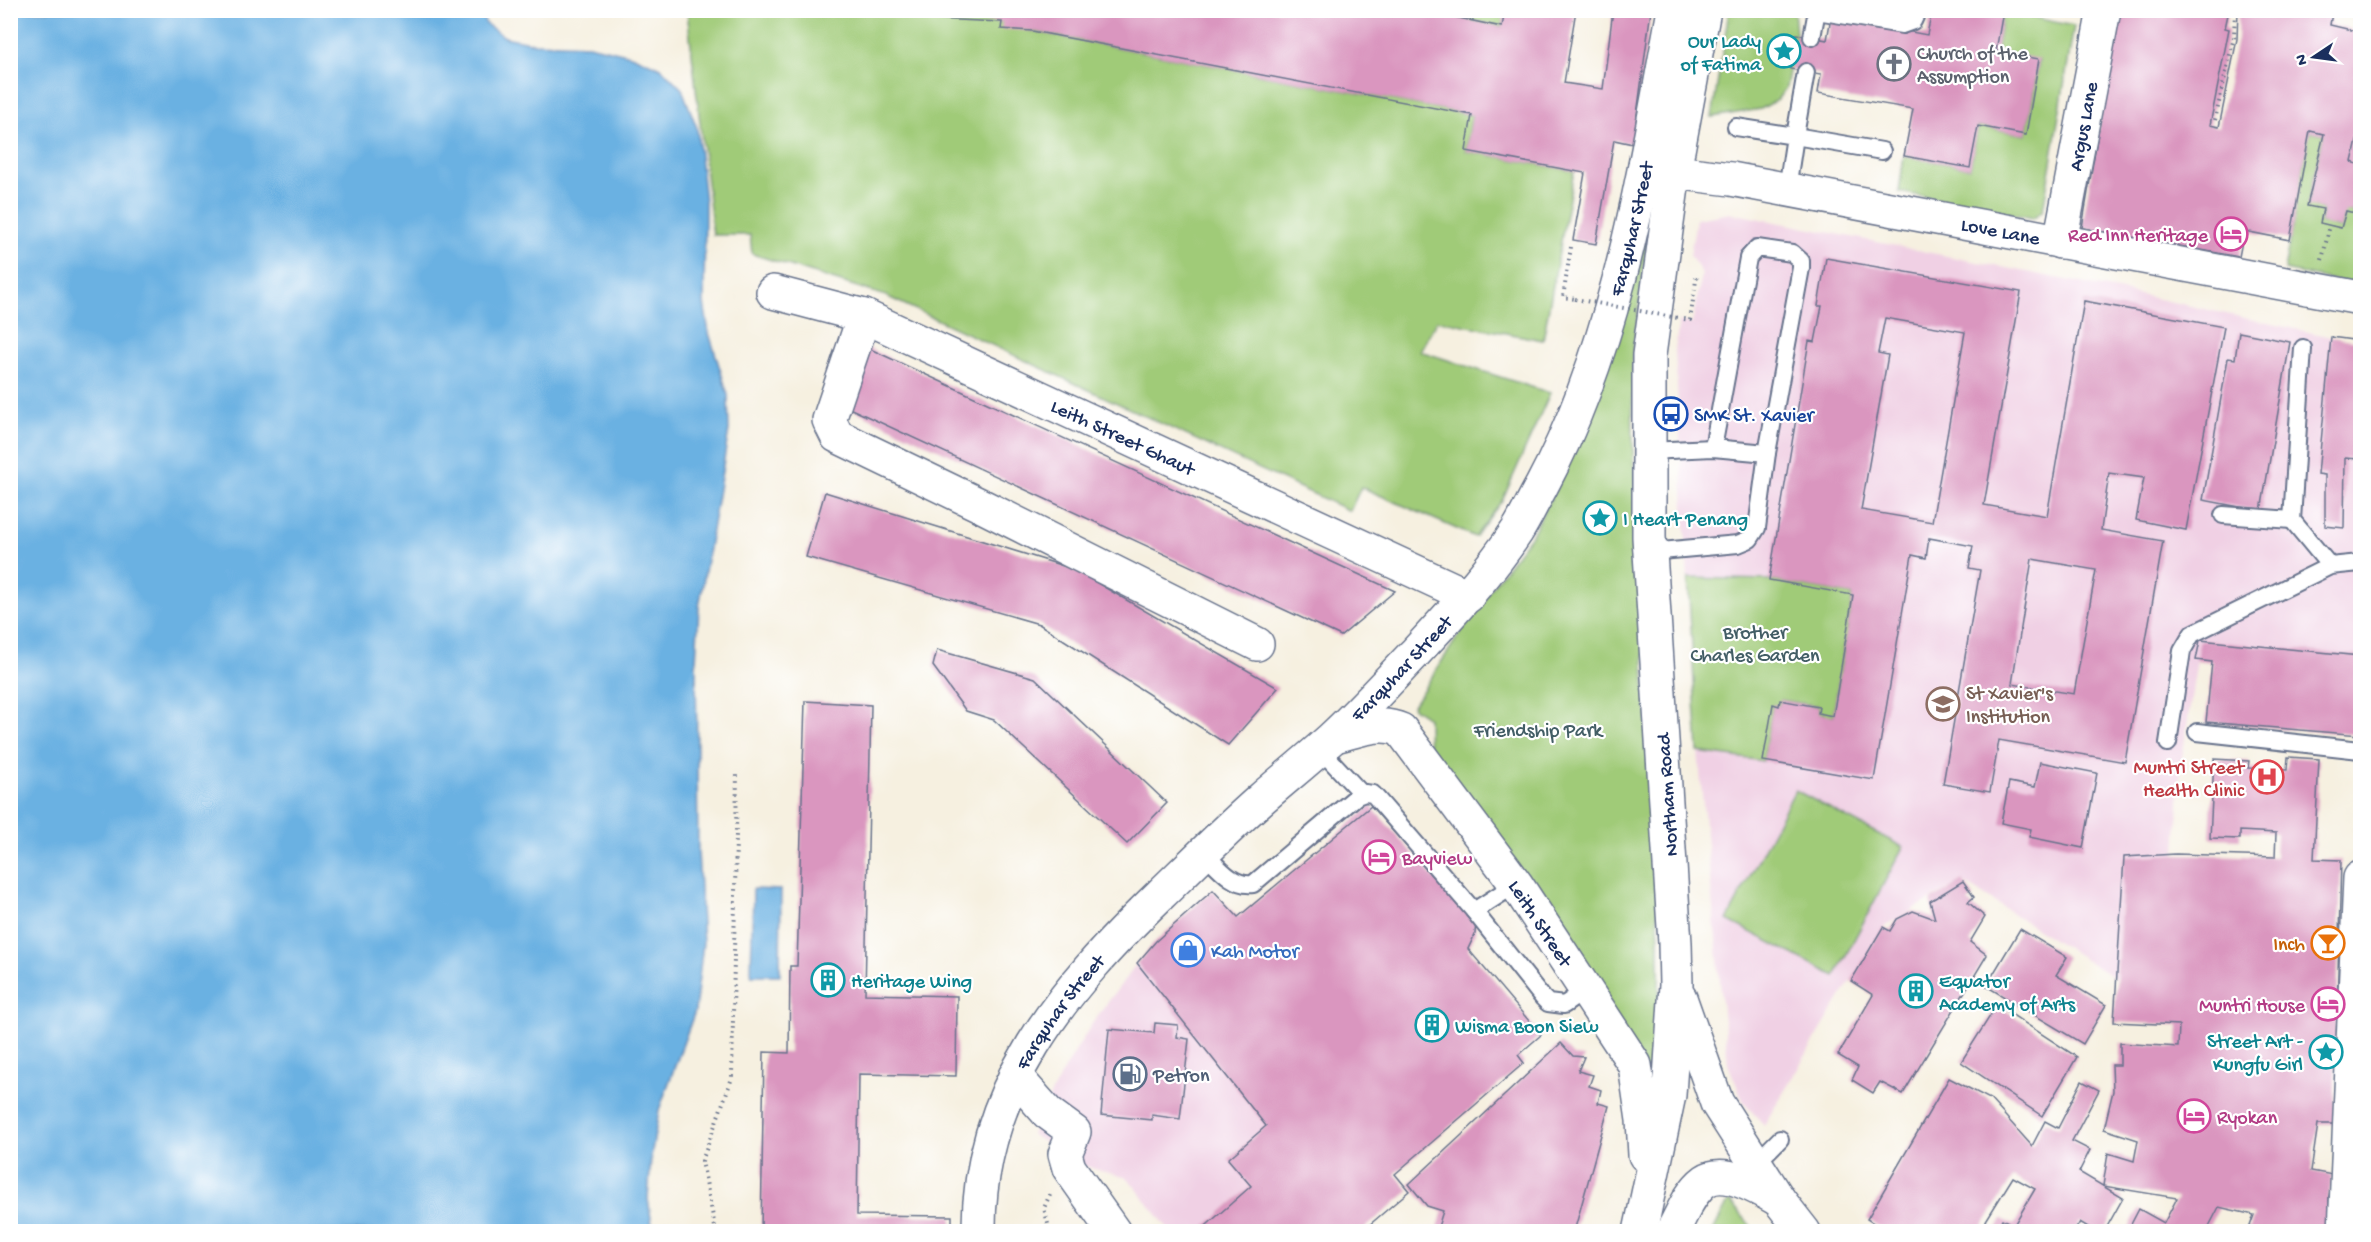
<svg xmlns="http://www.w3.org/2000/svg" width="2371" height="1242" viewBox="0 0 2371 1242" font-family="'Gochi Hand',sans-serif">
<rect width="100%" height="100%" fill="#fff"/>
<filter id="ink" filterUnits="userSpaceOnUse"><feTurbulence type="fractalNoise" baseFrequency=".0167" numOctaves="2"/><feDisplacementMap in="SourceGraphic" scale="12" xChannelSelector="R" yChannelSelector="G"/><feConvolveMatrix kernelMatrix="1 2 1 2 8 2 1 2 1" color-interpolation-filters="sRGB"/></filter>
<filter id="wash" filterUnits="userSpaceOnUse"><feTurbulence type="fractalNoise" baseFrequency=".008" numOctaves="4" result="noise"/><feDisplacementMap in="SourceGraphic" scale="24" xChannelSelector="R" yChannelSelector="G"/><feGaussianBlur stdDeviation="1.35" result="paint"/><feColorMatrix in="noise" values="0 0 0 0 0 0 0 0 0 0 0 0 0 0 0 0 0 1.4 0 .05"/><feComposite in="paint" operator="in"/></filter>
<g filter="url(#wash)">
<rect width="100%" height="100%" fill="#f6f0e0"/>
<g fill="#f0d0e4">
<polygon points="1731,213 2122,291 2331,337 2318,474 2325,475 2325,526 2344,528 2345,458 2360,459 2360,637 2358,656 2200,640 2181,765 2176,854 2124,857 2116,979 1962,881 1883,927 1764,1125 1744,1103 1728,1064 1698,752 1675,350 1679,321 1692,324 1702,273 1690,256 1696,219"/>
<polygon points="1137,963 1266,1126 1228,1158 1251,1186 1199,1232 1170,1231 1128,1178 1078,1164 1031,1134 1055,1086 1091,1025"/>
</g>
<g fill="#a0cb78" stroke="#5e7d6b" stroke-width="1.5">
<polygon points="936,10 935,19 1002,22 1032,31 1472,115 1466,151 1574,171 1543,340 1437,320 1420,351 1550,393 1503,499 1475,537 1361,487 1350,511 886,296 752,254 750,235 713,235 687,11"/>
<polygon points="1421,11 1505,11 1502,27"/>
<polygon points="1729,11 1794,11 1796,34 1786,88 1777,100 1761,109 1712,117"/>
<polygon points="2003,11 2074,26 2043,210 2033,218 1899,192 1904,156 1970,168 1978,126 2026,135 2039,60 1996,51"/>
<polygon points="2310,131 2324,134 2307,205 2323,209 2320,223 2341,228 2346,211 2359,214 2360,208 2360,273 2358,285 2284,270"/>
<polygon points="1637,243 1647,244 1632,356 1633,452 1659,941 1660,1103 1429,765 1428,718 1412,707 1479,604 1532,534 1584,434 1613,348"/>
<polygon points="1688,578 1769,580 1853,595 1833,716 1818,713 1818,706 1781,700 1779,706 1773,705 1763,761 1698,752"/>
<polygon points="1795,790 1903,847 1835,976 1727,920"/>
<polygon points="1729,1200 1755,1231 1713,1231"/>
</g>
<g fill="#6bb1e2" stroke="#4370a0" stroke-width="1.5">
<polygon points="10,11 480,11 486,24 505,37 534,43 589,45 631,55 661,68 682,89 697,128 705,202 704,303 709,333 728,395 729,430 699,607 696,662 698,851 703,943 695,1011 659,1110 651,1157 648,1199 653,1231 11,1231"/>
<polygon points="753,889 781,890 780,975 751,975"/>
</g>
<g id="blocks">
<g fill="#da96bf" fill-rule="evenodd">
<polygon points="936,10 1421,10 1502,27 1505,10 1576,10 1564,83 1603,89 1613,10 1651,10 1633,144 1614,140 1596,244 1573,240 1585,173 1466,151 1472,115 1032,31 1001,29 1002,22 935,19"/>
<polygon points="1932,10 2003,11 1996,51 2039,59 2026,135 1978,126 1970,168 1904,156 1913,109 1818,93 1821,74 1790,69 1796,34 1827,40 1831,17 1927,35"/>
<polygon points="2121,10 2229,10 2225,28 2229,29 2210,125 2219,127 2237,39 2238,10 2350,10 2348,16 2332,13 2330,25 2360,32 2360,142 2357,141 2352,162 2360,165 2359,214 2346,211 2341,228 2320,223 2323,209 2307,206 2324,134 2310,131 2290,240 2244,231 2239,257 2082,228 2103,103"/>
<path d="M1826,258L2021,292L1984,505L2047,516L2084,301L2224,327L2186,530L2136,520L2144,478L2109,473L2101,530L2163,541L2125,762L1999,740L1990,792L1943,784L1980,570L1969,568L1973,546L1929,538L1926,558L1912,555L1874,780L1763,761L1773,704L1779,706L1780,700L1819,707L1818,713L1833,716L1853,595L1769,580L1809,341L1815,342L1822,306H1818ZM1885,318L1965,332L1932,522L1861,510L1888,355L1878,353ZM2032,559L2096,570L2074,694L2012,684Z"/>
<polygon points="2239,332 2290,342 2261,511 2203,500 2228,358 2235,359"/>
<polygon points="2331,337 2360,341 2360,459 2345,458 2344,528 2325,526 2325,475 2318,474"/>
<polygon points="868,348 1395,591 1341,636 847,407"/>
<polygon points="825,492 1073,569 1278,688 1228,745 1039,624 806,557"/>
<polygon points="2200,640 2360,656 2360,735 2206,722 2212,662 2196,660"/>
<polygon points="937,650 1035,678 1167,803 1127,844 994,720 966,711 933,666"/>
<polygon points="805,701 871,705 865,994 957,996 956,1076 859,1074 857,1215 952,1216 952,1232 761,1232 764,1052 789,1053 790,966 797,966"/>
<polygon points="2288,757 2319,759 2314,859 2341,860 2334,1124 2318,1124 2311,1171 2333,1175 2329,1196 2329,1232 2268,1232 2249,1229 2254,1215 2219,1207 2206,1232 2127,1232 2139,1209 2164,1223 2177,1198 2103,1186 2108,1153 2134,1161 2138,1140 2104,1129 2113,1091 2112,1065 2120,1065 2120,1043 2178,1047 2179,1025 2114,1022 2124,857 2176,854 2275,857 2276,833 2240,831 2240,839 2210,838 2214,759 2249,761 2248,768 2287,770"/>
<polygon points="2040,762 2097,773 2083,848 2029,837 2031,829 2001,823 2009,782 2035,787"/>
<polygon points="1371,806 1434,878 1449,882 1476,919 1475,934 1468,949 1541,1035 1518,1055 1524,1063 1395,1174 1409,1191 1361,1232 1199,1232 1251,1186 1228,1159 1266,1126 1137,963 1156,941 1213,890 1238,917"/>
<polygon points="1963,881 1974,897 1968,902 1985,917 1970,942 1987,955 1903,1094 1880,1082 1873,1093 1852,1080 1858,1067 1838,1055 1873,995 1851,981 1883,927 1890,931 1897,919 1913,911 1935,919 1930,901"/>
<polygon points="2020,929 2067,957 2056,975 2106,1005 2083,1044 1986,986"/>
<polygon points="1997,1005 2077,1057 2042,1116 1961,1062"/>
<polygon points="1155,1023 1178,1025 1177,1037 1189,1039 1180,1119 1152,1115 1152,1120 1101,1115 1109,1029 1154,1033"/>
<polygon points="1561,1043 1573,1056 1584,1057 1578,1071 1593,1075 1589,1086 1601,1090 1598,1103 1609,1106 1574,1232 1450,1232 1438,1227 1443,1211 1427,1206 1409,1184"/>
<polygon points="1949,1078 1990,1099 2032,1146 2045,1121 2058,1128 2082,1081 2099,1090 2072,1141 2090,1150 2079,1172 2123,1198 2104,1232 2096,1232 2080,1222 2074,1232 1995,1232 2002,1219 2014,1225 2035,1189 2013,1177 1979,1232 1887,1232 1867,1219"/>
</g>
</g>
</g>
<g filter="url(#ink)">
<use href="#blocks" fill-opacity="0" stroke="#68738c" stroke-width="1.5"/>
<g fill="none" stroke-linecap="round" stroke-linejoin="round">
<g stroke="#68738c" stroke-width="20">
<g id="lane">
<polyline points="1817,11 1902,25 1913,21 1918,10"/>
<polyline points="1812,37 1817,10"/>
<polyline points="1806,72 1795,136 1882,151"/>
<polyline points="1736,127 1795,136 1787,189"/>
<polyline points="2303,348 2292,520 2330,566"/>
<polyline points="1648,451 1713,448 1767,453"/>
<polyline points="2223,515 2292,520"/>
<polyline points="1650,552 1738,544 1750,539 1757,528 1767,453 1801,268 1801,261 1792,253 1757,248 1748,258 1713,448"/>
<polyline points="2197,732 2360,750"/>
<polyline points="2168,743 2182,651 2192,634 2330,566 2360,563"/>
<polyline points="1320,749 1361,793"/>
<path d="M1203,852C1217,865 1232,887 1253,884L1357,796L1365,793L1373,794L1474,911L1543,998L1548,1003L1564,1005L1587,989"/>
<polyline points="1474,911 1516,884"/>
<polyline points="1756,1163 1780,1139"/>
</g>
</g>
<g stroke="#68738c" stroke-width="36">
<g id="street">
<path id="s1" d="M1674,172L1731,179L2360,298"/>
<path id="s2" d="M2060,242L2104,10"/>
<path id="s3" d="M773,292L864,316L1468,596"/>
<polyline points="864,316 829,420 837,436 982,506 1257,644"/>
<polyline points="1015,1076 1048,1113 1074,1132 1065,1154 1069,1168 1114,1232"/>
<polyline points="2345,1232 2360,878"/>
</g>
</g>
<g stroke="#68738c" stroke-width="36">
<g id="secondary">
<path id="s4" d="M1335,736C1356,731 1380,720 1401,730L1516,884L1635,1065L1643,1120L1645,1155"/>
<polyline points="1680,998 1717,1103 1779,1200 1804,1232"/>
<path id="s5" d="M979,1232C977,1089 1064,988 1160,895C1193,863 1226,830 1260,800C1284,779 1309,759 1332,738C1361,711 1387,682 1414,654C1450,615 1487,576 1517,531C1526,517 1533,501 1541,487C1619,341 1644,171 1674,10"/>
<polyline points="1640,1232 1669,1095 1676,985 1675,943 1649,537 1649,355 1674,172 1704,10"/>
<path d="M1672,1232C1681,1216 1690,1192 1705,1181C1726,1167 1761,1190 1779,1200"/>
</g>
</g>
<g stroke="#68738c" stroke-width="4" stroke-dasharray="1.5 4.5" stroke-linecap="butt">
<polyline points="2215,120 2234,37 2235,10"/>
<polyline points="1571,247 1563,297 1575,299"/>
<polyline points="2322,260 2330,225"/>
<polyline points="1684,319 1690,320 1697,274"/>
<polyline points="1050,1194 1044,1208 1050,1232"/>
<polyline points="716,1232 702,1161 732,1078 737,772"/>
</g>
<use href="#lane" stroke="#fff" stroke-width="16"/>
<use href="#street" stroke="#fff" stroke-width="33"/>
<use href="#secondary" stroke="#fff" stroke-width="33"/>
<polyline stroke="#68738c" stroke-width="4" stroke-dasharray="1.5 4.5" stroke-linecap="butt" points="1575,299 1678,318"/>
</g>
</g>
<defs>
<g id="sight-ring" transform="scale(1.725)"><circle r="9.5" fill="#fff" stroke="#0f9aa8" stroke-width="1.5"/><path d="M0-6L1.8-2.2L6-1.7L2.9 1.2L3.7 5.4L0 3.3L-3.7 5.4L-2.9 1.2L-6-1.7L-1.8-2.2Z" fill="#0f9aa8"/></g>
<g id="church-ring" transform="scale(1.725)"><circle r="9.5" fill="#fff" stroke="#6b7280" stroke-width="1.5"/><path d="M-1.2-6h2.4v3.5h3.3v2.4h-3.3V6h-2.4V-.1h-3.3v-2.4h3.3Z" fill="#6b7280"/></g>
<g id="hotel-ring" transform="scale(1.725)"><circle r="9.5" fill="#fff" stroke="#d1479c" stroke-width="1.5"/><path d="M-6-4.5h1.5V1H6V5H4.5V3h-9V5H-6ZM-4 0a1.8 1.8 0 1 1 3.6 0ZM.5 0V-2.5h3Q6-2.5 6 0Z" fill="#d1479c"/></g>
<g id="bus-ring" transform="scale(1.725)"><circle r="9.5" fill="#fff" stroke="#1a4fb4" stroke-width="1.5"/><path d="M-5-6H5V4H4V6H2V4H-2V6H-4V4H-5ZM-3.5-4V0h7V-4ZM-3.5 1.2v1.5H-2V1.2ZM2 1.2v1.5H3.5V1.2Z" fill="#1a4fb4"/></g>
<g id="school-ring" transform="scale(1.725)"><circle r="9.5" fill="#fff" stroke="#8d6e63" stroke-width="1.5"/><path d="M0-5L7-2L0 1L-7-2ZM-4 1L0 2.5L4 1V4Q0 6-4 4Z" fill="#8d6e63"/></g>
<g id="hospital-ring" transform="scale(1.725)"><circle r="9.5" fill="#fff" stroke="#e0444e" stroke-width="1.5"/><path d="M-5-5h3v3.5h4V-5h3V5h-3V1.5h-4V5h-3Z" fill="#e0444e"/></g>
<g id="bar-ring" transform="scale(1.725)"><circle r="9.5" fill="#fff" stroke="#e8710a" stroke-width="1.5"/><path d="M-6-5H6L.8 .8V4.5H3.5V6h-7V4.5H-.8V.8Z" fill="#e8710a"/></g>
<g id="shop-ring" transform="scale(1.725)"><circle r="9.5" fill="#fff" stroke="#3f7fe0" stroke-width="1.5"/><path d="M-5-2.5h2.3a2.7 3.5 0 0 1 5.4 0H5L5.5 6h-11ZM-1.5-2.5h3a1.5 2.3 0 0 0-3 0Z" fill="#3f7fe0"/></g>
<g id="building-ring" transform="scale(1.725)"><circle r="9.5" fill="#fff" stroke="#0f9aa8" stroke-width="1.5"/><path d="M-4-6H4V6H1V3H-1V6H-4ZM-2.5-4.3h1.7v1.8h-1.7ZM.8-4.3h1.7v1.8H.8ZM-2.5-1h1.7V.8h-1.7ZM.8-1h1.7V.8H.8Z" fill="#0f9aa8"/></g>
<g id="fuel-ring" transform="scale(1.725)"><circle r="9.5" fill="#fff" stroke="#5c6f8a" stroke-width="1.5"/><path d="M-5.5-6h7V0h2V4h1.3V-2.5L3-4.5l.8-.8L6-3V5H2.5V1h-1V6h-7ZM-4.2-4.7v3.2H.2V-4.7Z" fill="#5c6f8a"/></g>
</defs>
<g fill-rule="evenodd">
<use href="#sight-ring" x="1784" y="51"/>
<use href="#church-ring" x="1894" y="64"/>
<use href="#hotel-ring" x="2231" y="234"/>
<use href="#bus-ring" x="1671" y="414"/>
<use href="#sight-ring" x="1600" y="518"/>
<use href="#school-ring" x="1943" y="704"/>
<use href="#hospital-ring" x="2267" y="777"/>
<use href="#hotel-ring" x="1379" y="857"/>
<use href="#bar-ring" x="2328" y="943"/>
<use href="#shop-ring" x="1188" y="950"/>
<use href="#building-ring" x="828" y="980"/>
<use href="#building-ring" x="1916" y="991"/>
<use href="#hotel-ring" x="2328" y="1004"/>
<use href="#building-ring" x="1432" y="1025"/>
<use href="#sight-ring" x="2326" y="1052"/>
<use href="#fuel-ring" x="1130" y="1074"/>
<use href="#hotel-ring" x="2194" y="1116"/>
</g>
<g text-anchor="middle" stroke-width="4.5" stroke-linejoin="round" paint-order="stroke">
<g font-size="20" fill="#0d838f" stroke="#fff" text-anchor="start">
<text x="1761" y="47" text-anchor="end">Our Lady<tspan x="1761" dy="23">of Fatima</tspan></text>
<text x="1623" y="525">I Heart Penang</text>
<text x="851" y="987">Heritage Wing</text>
<text x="1939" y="987">Equator<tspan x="1939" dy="23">Academy of Arts</tspan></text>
<text x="1455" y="1032">Wisma Boon Siew</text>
<text x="2303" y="1047" text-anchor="end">Street Art -<tspan x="2303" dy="23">Kungfu Girl</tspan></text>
</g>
<g font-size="20" fill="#5b616d" stroke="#fff" text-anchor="start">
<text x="1917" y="59">Church of the<tspan x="1917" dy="23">Assumption</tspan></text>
</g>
<g font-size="20" fill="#1b2f5e" stroke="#fff">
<text dy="7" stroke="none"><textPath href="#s2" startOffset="118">Argus Lane</textPath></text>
<text dy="7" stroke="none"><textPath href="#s5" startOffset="1230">Farquhar Street</textPath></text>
<text dy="7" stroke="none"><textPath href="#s1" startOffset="332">Love Lane</textPath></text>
<text dy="7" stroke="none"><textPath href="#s3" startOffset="380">Leith Street Ghaut</textPath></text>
<text dy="7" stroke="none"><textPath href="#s5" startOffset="726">Farquhar Street</textPath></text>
<text transform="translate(1666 795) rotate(-94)" y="7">Northam Road</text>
<text dy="7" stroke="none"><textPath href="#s4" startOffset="306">Leith Street</textPath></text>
<text dy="7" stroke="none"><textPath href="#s5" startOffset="240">Farquhar Street</textPath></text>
</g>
<g font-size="20" fill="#b23c85" stroke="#fff" text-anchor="end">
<text x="2208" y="241">Red Inn Heritage</text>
<text x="1402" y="864" text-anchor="start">Bayview</text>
<text x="2305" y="1011">Muntri House</text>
<text x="2217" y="1123" text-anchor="start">Ryokan</text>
</g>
<g font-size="20" fill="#164399" stroke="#fff" text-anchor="start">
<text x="1694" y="421">SMK St. Xavier</text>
</g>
<g font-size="20" fill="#435e66" stroke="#fff">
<text x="1755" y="638">Brother<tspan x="1755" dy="23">Charles Garden</tspan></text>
<text x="1538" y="736">Friendship Park</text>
</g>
<g font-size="20" fill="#785e54" stroke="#fff" text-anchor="start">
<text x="1966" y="699">St Xavier's<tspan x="1966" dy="23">Institution</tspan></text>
</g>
<g font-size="20" fill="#be3a42" stroke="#fff" text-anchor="end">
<text x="2244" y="773">Muntri Street<tspan x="2244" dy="23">Health Clinic</tspan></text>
</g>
<g font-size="20" fill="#c56008" stroke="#fff" text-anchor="end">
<text x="2305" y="950">Inch</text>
</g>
<g font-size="20" fill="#366cbe" stroke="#fff" text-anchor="start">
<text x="1211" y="957">Kah Motor</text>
</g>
<g font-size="20" fill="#4e5e75" stroke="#fff" text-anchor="start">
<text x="1153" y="1081">Petron</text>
</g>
</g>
<rect width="2371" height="1242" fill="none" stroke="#fff" stroke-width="36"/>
<g transform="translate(2314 57) rotate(257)" stroke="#ffffff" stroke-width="4.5" paint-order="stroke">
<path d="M0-4.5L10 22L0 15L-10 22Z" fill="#1b2f5e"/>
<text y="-9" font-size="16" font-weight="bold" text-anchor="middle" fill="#1b2f5e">N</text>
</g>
</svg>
